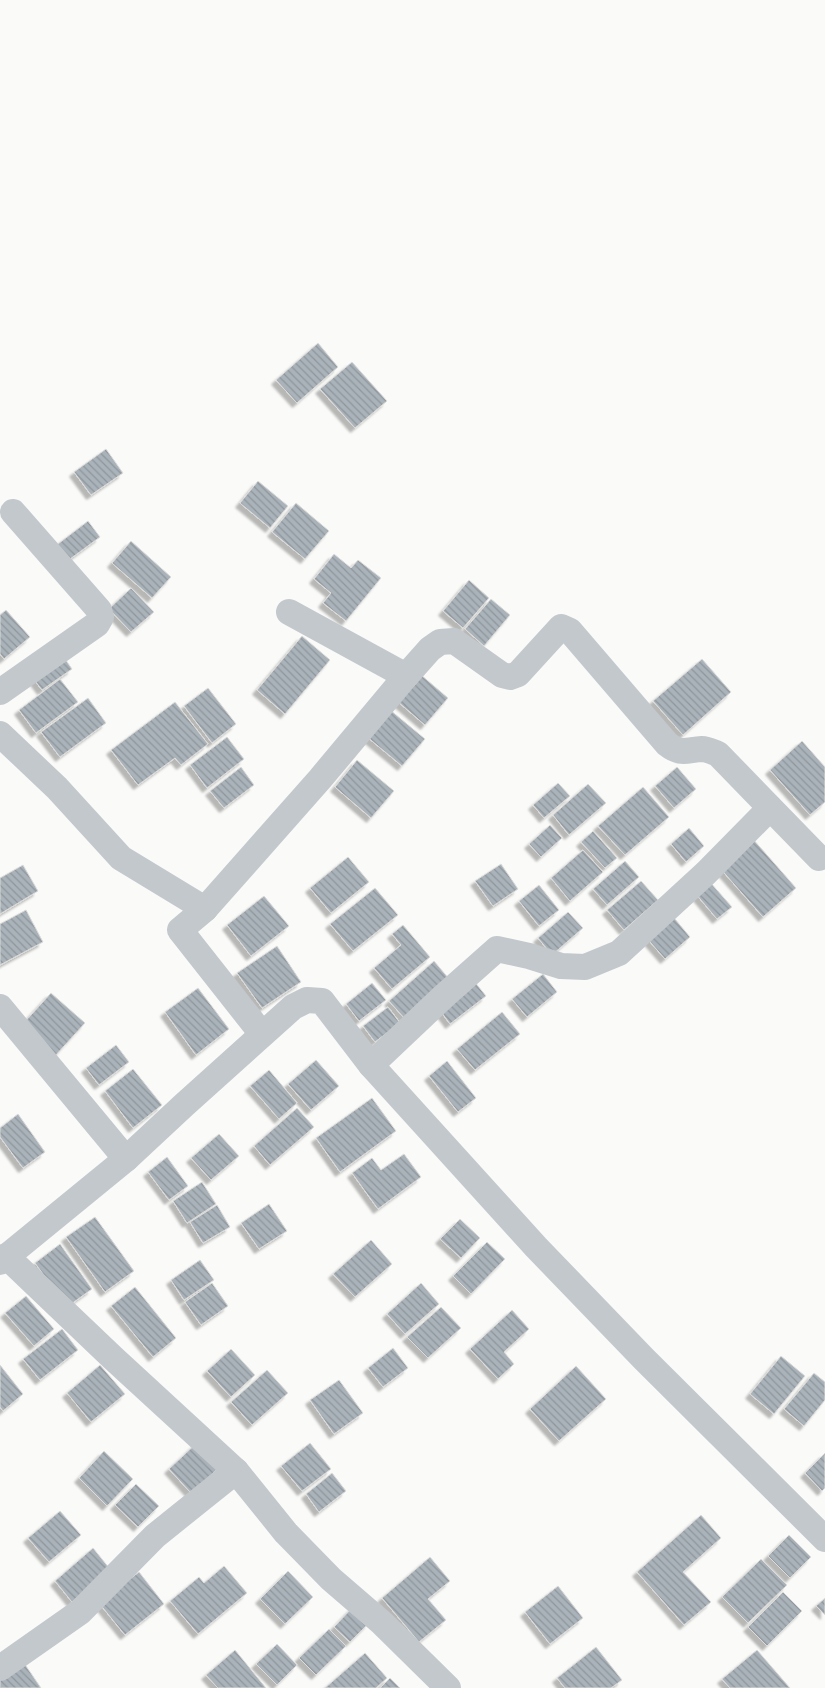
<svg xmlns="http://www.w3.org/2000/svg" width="825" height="1688" viewBox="0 0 825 1688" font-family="'Asap Condensed',sans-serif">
<defs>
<pattern id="building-back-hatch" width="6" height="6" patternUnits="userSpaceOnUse" patternTransform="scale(1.25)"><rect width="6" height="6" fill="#aab3b9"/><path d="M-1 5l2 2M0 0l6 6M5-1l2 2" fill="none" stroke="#8e969c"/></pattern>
<filter id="shadow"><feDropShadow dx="-4.5" dy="4.5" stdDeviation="1" flood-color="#0004"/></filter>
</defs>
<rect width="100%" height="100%" fill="#fafaf8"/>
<g fill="url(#building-back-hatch)" stroke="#dcdcda" filter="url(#shadow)">
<polygon points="318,343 338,367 297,403 276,380"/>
<polygon points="352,362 387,401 355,428 320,389"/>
<polygon points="106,449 123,473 91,495 74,472"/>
<polygon points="258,481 288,506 270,528 240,503"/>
<polygon points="296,503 329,531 305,559 272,532"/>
<polygon points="88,521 100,537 66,562 54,547"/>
<polygon points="131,541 171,577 152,598 112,563"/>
<polygon points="334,554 351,568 358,560 381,578 346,621 323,603 331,593 314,579"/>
<polygon points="469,580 489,598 463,628 443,611"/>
<polygon points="131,588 154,612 131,632 109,609"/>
<polygon points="491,599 510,615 484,646 465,629"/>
<polygon points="6,610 30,637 4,659 0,654 0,615"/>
<polygon points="302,636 330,660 285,714 257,690"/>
<polygon points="63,656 72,669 42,690 32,677"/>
<polygon points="702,659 731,692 683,735 653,701"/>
<polygon points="420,674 448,698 425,725 397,701"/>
<polygon points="60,679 78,702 36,733 19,710"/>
<polygon points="208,688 236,724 212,743 184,706"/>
<polygon points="88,698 106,723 60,757 41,732"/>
<polygon points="175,702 208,744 181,765 175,758 138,785 111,750"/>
<polygon points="389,709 425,739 402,766 366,736"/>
<polygon points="227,737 244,759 207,788 190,765"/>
<polygon points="802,741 825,767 825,802 810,815 770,770"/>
<polygon points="357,760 394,791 371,818 335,787"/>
<polygon points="241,767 254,785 224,808 210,791"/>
<polygon points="677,767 696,789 674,808 655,786"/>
<polygon points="558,783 570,796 544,818 533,805"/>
<polygon points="588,784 606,803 569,835 553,815"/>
<polygon points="643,787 669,817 625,855 598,826"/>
<polygon points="550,825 562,838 541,857 529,844"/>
<polygon points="689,828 704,846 686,862 671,844"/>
<polygon points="593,831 617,858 605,868 581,842"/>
<polygon points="752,838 796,888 763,917 719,867"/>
<polygon points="583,850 603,872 570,901 551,878"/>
<polygon points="348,857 369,882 331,913 310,888"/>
<polygon points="625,861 639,877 607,905 593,889"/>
<polygon points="501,864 518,889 493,906 475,881"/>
<polygon points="23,865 38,891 0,914 0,878"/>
<polygon points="641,881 658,900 624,930 607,910"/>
<polygon points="709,881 732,907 717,919 695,893"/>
<polygon points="539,885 559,910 539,926 519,901"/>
<polygon points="375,888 398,915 353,951 330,924"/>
<polygon points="264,896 289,926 251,956 227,925"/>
<polygon points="26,910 43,942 0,965 0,924"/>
<polygon points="568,912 583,928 552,955 538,938"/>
<polygon points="670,913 690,937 665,959 644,935"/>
<polygon points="403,925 430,957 392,989 374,968 401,945 392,934"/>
<polygon points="277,946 301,982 262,1008 237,973"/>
<polygon points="434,961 450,980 405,1019 389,1001"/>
<polygon points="543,974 557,992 527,1017 512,999"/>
<polygon points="474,981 486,996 450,1024 439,1009"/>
<polygon points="372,983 386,1000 359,1021 346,1004"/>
<polygon points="198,988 229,1029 196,1055 165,1012"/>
<polygon points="51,993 85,1023 55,1056 21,1026"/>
<polygon points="388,1007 400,1023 375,1042 363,1026"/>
<polygon points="502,1012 520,1034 475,1070 457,1049"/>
<polygon points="116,1045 129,1062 99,1085 86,1068"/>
<polygon points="316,1060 339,1086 311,1110 288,1084"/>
<polygon points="447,1061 476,1098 458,1112 429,1076"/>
<polygon points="133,1069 162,1105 133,1128 105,1091"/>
<polygon points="269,1070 297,1103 279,1119 250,1086"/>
<polygon points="372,1098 396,1131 340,1172 316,1138"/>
<polygon points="297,1108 314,1127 270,1165 254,1146"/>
<polygon points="18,1114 45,1152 23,1168 0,1137 0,1128"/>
<polygon points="219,1134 239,1156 211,1180 191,1158"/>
<polygon points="404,1154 421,1177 378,1209 352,1173 372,1158 381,1170"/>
<polygon points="167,1157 188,1186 169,1200 148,1172"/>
<polygon points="202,1182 216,1204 187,1223 173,1201"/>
<polygon points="269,1204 287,1231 259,1249 241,1223"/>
<polygon points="217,1205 230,1227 203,1243 190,1222"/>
<polygon points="95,1217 134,1271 105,1292 66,1237"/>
<polygon points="460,1219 480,1238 461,1258 440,1239"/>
<polygon points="371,1240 392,1264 355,1297 333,1274"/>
<polygon points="487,1242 505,1259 471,1294 453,1276"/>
<polygon points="60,1244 92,1289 67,1307 35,1263"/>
<polygon points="200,1260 214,1280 184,1300 171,1280"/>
<polygon points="212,1283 228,1306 201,1325 185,1302"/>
<polygon points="421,1283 439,1304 405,1334 387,1314"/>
<polygon points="135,1287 176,1338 153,1357 111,1306"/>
<polygon points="26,1296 54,1329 34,1346 5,1313"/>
<polygon points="441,1307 461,1328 428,1358 407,1337"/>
<polygon points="512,1310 529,1329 504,1352 514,1364 498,1379 470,1349"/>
<polygon points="62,1329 78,1350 40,1380 23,1359"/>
<polygon points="393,1348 408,1368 383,1387 368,1368"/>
<polygon points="231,1349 255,1375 231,1397 207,1371"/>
<polygon points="781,1356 805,1376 774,1414 750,1394"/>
<polygon points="0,1365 23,1394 3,1411 0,1407"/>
<polygon points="100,1365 125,1394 91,1422 67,1393"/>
<polygon points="576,1366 606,1399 559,1441 530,1409"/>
<polygon points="267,1370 288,1393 252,1425 231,1402"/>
<polygon points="814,1373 825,1382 825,1400 804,1426 784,1409"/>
<polygon points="339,1380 363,1413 334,1434 310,1400"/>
<polygon points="200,1440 222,1465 191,1493 169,1469"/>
<polygon points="310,1443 331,1469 302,1491 281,1466"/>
<polygon points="104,1451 133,1479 107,1506 79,1478"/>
<polygon points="825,1453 825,1488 822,1491 805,1473"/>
<polygon points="332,1473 346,1491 319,1512 306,1494"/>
<polygon points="136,1484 159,1506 138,1527 115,1505"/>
<polygon points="60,1511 81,1535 49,1562 28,1538"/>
<polygon points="701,1515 721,1538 683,1572 711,1602 684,1625 637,1572"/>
<polygon points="789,1535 811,1557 790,1578 768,1556"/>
<polygon points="93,1548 110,1569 72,1602 55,1581"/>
<polygon points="430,1557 450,1581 428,1599 446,1620 419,1642 382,1598"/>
<polygon points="761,1559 787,1585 748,1623 722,1597"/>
<polygon points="224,1566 247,1593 198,1634 170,1601 199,1577 204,1583"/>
<polygon points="288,1571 313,1597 285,1624 260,1599"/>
<polygon points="139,1572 164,1604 125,1635 99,1603"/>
<polygon points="558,1586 583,1618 550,1644 525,1612"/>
<polygon points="783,1592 802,1611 767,1646 748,1627"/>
<polygon points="825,1598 825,1615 816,1606"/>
<polygon points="353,1607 369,1623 350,1642 334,1627"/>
<polygon points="329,1629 346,1646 316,1675 299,1658"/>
<polygon points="277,1644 297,1665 277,1685 256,1664"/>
<polygon points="596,1647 622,1680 611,1688 565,1688 557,1678"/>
<polygon points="235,1650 266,1688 218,1688 206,1675"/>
<polygon points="757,1650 790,1688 730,1688 722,1679"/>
<polygon points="365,1653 387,1678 376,1688 325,1688"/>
<polygon points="24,1663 41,1688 0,1688 0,1679"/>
<polygon points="390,1678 400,1688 380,1688"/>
</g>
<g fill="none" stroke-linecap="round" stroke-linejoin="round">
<g stroke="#c3c8cc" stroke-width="26">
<polyline points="289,612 406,676"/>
<polyline points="0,692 97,624 101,617 99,610 13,512"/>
<polyline points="0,734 57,788 121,858 205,909 180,930 262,1034"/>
<path d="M205,909L320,779L406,676L430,649L440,642L454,641L502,675L510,677L518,674L561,627L570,631L667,744C681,755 686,750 702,749C707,749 713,752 718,754L819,858"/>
<polyline points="0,1007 126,1159"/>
<polyline points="371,1065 444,996 497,949 529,956 561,966 585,967 619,953 706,873 770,808"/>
<polyline points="6,1256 113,1358 236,1471 286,1533 331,1579 382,1623 448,1688"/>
<polyline points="0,1262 126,1159 184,1105 293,1007 307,1000 322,1001 371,1065 536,1247 644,1359 825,1539"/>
<polyline points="0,1668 80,1612 155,1536 236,1471"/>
</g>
</g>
</svg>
